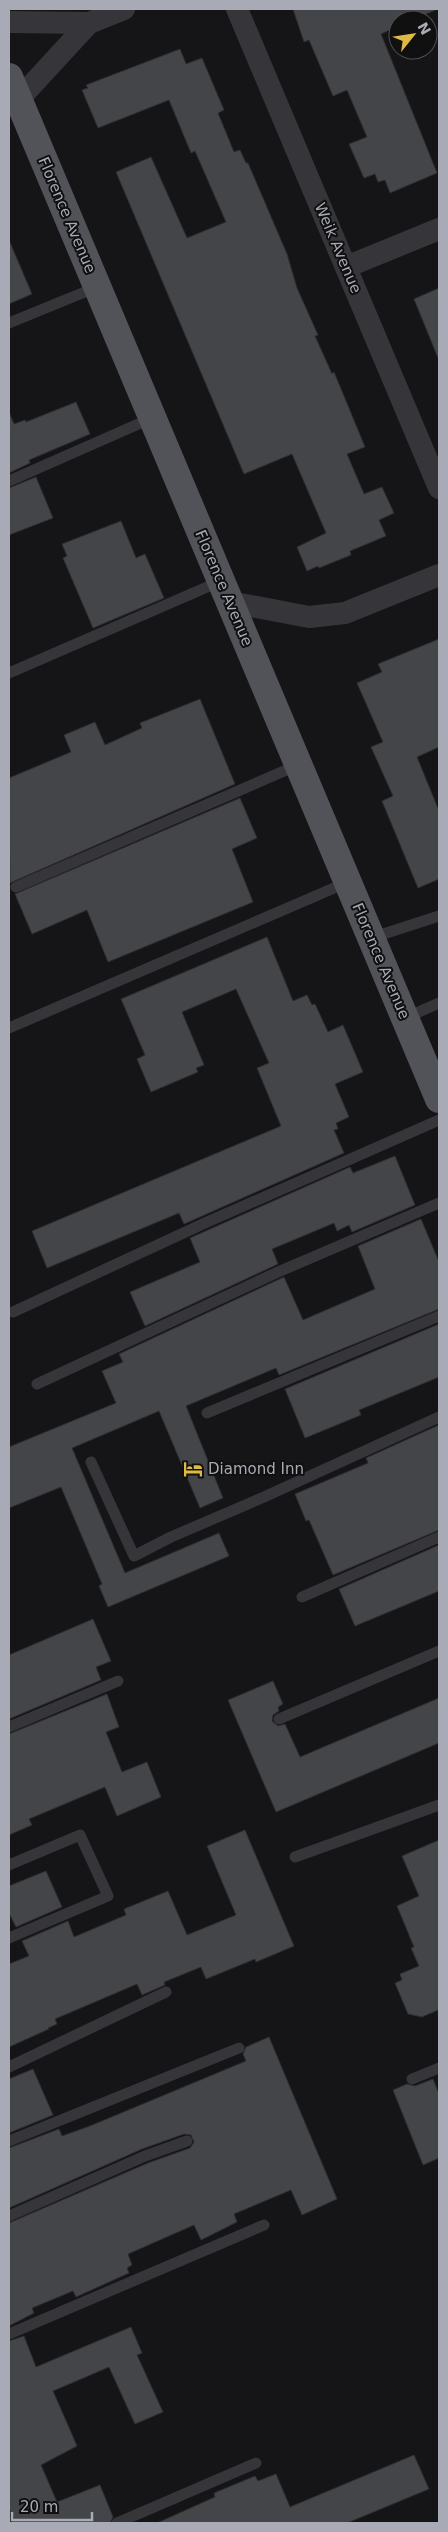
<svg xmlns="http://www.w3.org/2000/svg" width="448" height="2532" viewBox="0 0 448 2532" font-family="'DejaVu Sans',sans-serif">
<rect width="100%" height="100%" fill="#151416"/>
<g fill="#444549" stroke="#2f2f32">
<polygon points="293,9 438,9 412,20 398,20 398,26 381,34 437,173 390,193 385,180 378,182 375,174 364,178 349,144 367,137 347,90 333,96 309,40 304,42"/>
<polygon points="180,49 186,64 202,58 224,110 218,113 234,152 240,150 246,163 248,163 287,254 297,288 318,335 315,336 332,374 334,372 365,447 347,454 364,494 382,487 394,513 379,520 386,536 350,551 351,555 319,568 318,566 307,571 297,547 326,533 292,454 244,474 116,172 151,157 187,238 226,222 195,151 191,153 169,100 98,128 82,90 88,88 86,85"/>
<polygon points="9,240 32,294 9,304"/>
<polygon points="439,288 439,358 438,358 414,299"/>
<polygon points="76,402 90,434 29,460 30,463 9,473 9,412 14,424 25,420 26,422"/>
<polygon points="36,477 53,518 9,535 9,488"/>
<polygon points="121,521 136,558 145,554 164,598 93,628 63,558 67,556 62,544"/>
<polygon points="439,639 439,747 417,757 439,811 439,879 418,888 382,801 393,796 371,747 383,742 357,683 382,672 378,664"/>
<polygon points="200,699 235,784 10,883 9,778 71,752 64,735 95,722 105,745 142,728 140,723"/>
<polygon points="240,798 257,838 232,849 253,902 108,962 87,910 32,934 15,894"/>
<polygon points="267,937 293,1001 307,995 312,1005 315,1004 328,1032 343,1025 363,1072 335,1084 349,1117 336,1123 338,1129 334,1130 344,1153 184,1224 179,1213 47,1268 32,1231 281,1126 257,1068 269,1063 236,989 182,1012 204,1065 196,1068 198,1072 151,1092 137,1059 145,1055 121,999"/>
<polygon points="395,1156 415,1205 352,1232 349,1225 337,1231 334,1223 272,1249 278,1264 145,1326 130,1292 200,1262 190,1238 350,1167 353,1173"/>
<polygon points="421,1219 439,1262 439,1309 279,1375 276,1368 186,1406 223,1498 200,1508 159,1411 72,1448 125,1573 219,1533 229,1556 108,1607 99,1586 102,1584 61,1487 9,1508 9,1447 116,1403 102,1371 123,1362 119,1354 284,1277 303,1320 375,1289 358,1246"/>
<polygon points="439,1324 439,1377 359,1410 361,1415 305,1438 285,1389"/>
<polygon points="439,1425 439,1530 333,1575 309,1520 306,1521 295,1494 368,1463 366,1458"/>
<polygon points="439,1545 439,1591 355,1626 339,1589"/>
<polygon points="93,1619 111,1661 96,1667 101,1680 9,1719 9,1655"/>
<polygon points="273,1681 283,1704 278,1707 279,1711 273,1715 272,1721 278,1726 285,1724 300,1757 439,1698 439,1743 276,1812 228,1700"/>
<polygon points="107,1694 119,1727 106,1732 122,1772 147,1762 161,1797 117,1816 105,1787 29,1819 32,1825 9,1835 9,1734"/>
<polygon points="245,1830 294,1946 256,1962 255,1959 206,1979 201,1967 164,1982 165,1985 142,1995 137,1984 55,2019 57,2024 48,2028 49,2029 9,2047 9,1964 29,1956 22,1941 68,1921 74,1937 126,1915 124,1909 168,1891 187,1935 236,1915 207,1846"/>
<polygon points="439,1840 439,2014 438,2010 422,2017 408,2014 395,1983 402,1980 400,1974 419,1966 411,1948 414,1947 397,1906 419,1896 402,1856"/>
<polygon points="46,1871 62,1907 16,1927 9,1913 9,1886"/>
<polygon points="269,2037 337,2199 302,2215 291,2190 234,2214 237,2222 201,2240 194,2225 128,2254 132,2265 127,2268 129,2273 76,2297 73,2291 32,2308 34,2313 9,2326 9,2223 148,2163 190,2148 194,2142 191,2135 184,2134 142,2149 9,2208 9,2148 59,2129 62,2136 90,2126 246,2061 243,2054 246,2047"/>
<polygon points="33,2069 53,2115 9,2133 9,2079"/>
<polygon points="433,2079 439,2094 439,2158 423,2165 393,2090 407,2084 415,2086"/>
<polygon points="131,2327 142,2353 137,2355 163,2412 135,2424 109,2367 53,2391 77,2446 41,2465 57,2502 100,2485 113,2517 110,2523 9,2523 14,2520 9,2508 9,2341 24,2336 36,2367"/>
<polygon points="414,2455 429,2489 347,2523 157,2523 215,2497 214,2493 255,2476 258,2481 276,2474 290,2507"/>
</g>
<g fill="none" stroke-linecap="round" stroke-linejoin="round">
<g stroke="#36363a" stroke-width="11">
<polyline points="9,323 97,287"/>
<polyline points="9,481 152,418"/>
<polyline points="9,673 221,581"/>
<polyline points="16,887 298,765"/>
<polyline points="371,938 439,916"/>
<polyline points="405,1018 439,1003"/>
<polyline points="9,1028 348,882"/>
<polyline points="13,1312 205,1223 439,1120"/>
<polyline points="37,1384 278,1272 439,1203"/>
<polyline points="207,1413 439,1316"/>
<polyline points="91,1462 134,1556 171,1537 264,1497 439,1417"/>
<polyline points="302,1597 439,1537"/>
<polyline points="279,1719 439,1651"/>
<polyline points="9,1727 118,1681"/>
<polyline points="295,1857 439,1805"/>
<polyline points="9,1865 80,1835 108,1896 9,1938"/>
<polyline points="9,2067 166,1992"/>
<polyline points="412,2079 439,2068"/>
<polyline points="9,2141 239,2048"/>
<polyline points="9,2216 145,2156 187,2141"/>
<polyline points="9,2334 264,2225"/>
<polyline points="117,2523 256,2463"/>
</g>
<g stroke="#36363a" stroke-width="22">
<polyline points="237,9 439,488"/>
<polyline points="9,22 89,23 124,9"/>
<polyline points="18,100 89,23"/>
<polyline points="346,267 439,229"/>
<polyline points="230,602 309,617 345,613 439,575"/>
</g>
<polyline stroke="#525359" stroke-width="28" points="9,77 439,1099"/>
</g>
<defs>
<g id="hotel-bare" transform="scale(1.5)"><path d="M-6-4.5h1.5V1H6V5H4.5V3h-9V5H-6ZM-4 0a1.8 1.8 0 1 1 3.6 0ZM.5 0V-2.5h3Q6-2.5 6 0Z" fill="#ddb946" stroke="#101011" stroke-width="2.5" paint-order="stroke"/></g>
</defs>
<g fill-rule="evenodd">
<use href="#hotel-bare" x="193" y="1469"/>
</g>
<g text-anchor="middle" stroke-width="4" stroke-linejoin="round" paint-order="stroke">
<g font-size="15" fill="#a8aab5" stroke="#101011">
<text transform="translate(67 215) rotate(67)" y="5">Florence Avenue</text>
<text transform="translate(338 248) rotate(67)" y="5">Weik Avenue</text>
<text transform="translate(224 588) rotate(67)" y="5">Florence Avenue</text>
<text transform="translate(381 961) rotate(67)" y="5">Florence Avenue</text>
</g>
<g font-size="15" fill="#a8aab5" stroke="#101011" text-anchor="start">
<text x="208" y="1474">Diamond Inn</text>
</g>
</g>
<rect width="448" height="2532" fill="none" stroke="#a8aab5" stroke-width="20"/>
<g transform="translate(413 35) rotate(60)"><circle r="24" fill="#101011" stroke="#4d4e53"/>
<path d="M0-4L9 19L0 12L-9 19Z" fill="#ddb946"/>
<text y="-8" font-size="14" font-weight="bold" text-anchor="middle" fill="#a8aab5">N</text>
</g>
<path d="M12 2512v8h80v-8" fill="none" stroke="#a8aab5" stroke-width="2.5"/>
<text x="20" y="2512" font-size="15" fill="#a8aab5" stroke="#101011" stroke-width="4" paint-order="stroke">20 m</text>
</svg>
